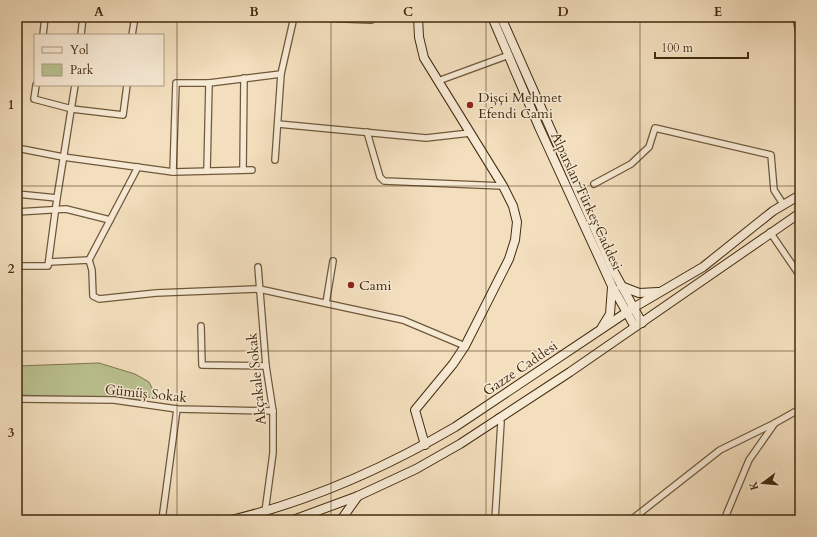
<svg xmlns="http://www.w3.org/2000/svg" width="817" height="537" viewBox="0 0 817 537" font-family="Cardo,serif">
<rect width="100%" height="100%" fill="#f3dfbe"/>
<filter id="stains"><feTurbulence type="fractalNoise" baseFrequency=".005" numOctaves="4"/><feColorMatrix values="0 0 0 0 .2 0 0 0 0 .09 0 0 0 0 .02 0 0 0 .5 -.17"/></filter>
<radialGradient id="worn" r=".72"><stop offset=".6" stop-color="#630" stop-opacity="0"/><stop offset="1" stop-color="#630" stop-opacity=".3"/></radialGradient>
<polygon fill="#bbc291" stroke="#7f7650" points="99,363 135,374 149,382 156,396 139,399 17,395 17,366"/>
<g fill="none" stroke-linecap="round" stroke-linejoin="round">
<g stroke="#6f583a" stroke-width="8">
<g id="street">
<polyline points="796,17 800,38"/>
<polyline points="43,35 45,17"/>
<polyline points="81,35 83,17"/>
<polyline points="132,35 135,17"/>
<polyline points="438,81 509,55"/>
<polyline points="36,85 34,99 72,109 123,115 127,85"/>
<polyline points="278,124 426,138 470,133"/>
<polyline points="367,132 380,177 384,181 503,186"/>
<polyline points="17,148 63,157 173,172 252,170"/>
<polyline points="275,160 281,74"/>
<polyline points="243,169 244,78"/>
<polyline points="207,171 209,83"/>
<polyline points="173,172 176,83 209,83 281,74 294,17 371,20 371,17"/>
<polyline points="594,184 631,164 649,147 655,128 771,155 774,190 783,204"/>
<polyline points="17,194 57,198"/>
<polyline points="17,212 66,209 110,220"/>
<polyline points="770,232 800,276"/>
<polyline points="89,260 138,167"/>
<polyline points="49,262 89,260 92,270 93,296 99,299 156,293 259,289 403,320 465,346"/>
<polyline points="17,266 48,266 57,198 75,85"/>
<polyline points="258,267 266,366 273,411 273,453 265,512"/>
<polyline points="326,303 333,261"/>
<polyline points="201,326 202,365 266,366"/>
<polyline points="17,399 114,400 177,409 273,411"/>
<polyline points="162,520 177,409"/>
<polyline points="495,520 501,422 499,417"/>
<polyline points="631,520 720,450 775,423"/>
<polyline points="724,520 749,460 775,423 800,409"/>
</g>
</g>
<g stroke="#432b0e" stroke-width="10">
<g id="secondary">
<polyline points="418,17 419,37 424,58 503,186 513,206 517,222 515,240 509,259 465,346 453,364 415,410 425,445"/>
<polyline points="492,17 539,127 612,286 635,327"/>
<polyline points="501,17 613,270 642,323"/>
<polyline points="621,286 639,293 658,292"/>
<polyline points="602,327 610,314 612,287"/>
<path d="M231,520C311,501 385,468 455,427L633,308L703,267L773,211L800,195"/>
<polyline points="293,520 358,496 416,469 460,444 570,372 800,213"/>
<polyline points="341,520 358,496"/>
</g>
</g>
<use href="#street" stroke="#f7ead5" stroke-width="5.5"/>
<use href="#secondary" stroke="#f7ead5" stroke-width="8"/>
</g>
<path fill="none" stroke="#432b0e" stroke-width="1" stroke-opacity="0.55" d="M177,17V520M331,17V520M486,17V520M640,17V520M17,186H800M17,351H800"/>
<g fill="#8f2418" stroke="#f7ead5" stroke-width="1.5">
<circle cx="470" cy="105" r="4"/>
<circle cx="351" cy="285" r="4"/>
</g>
<g text-anchor="middle" stroke-width="3" stroke-linejoin="round" paint-order="stroke">
<g font-size="14" fill="#432b0e" stroke="#f7ead5" text-anchor="start">
<text x="478" y="102">Dişçi Mehmet<tspan x="478" dy="16">Efendi Cami</tspan></text>
<text x="359" y="290">Cami</text>
</g>
<g font-size="14" fill="#432b0e" stroke="#f7ead5">
<text transform="translate(587 201) rotate(65)" y="5">Alparslan Türkeş Caddesi</text>
<text transform="translate(520 368) rotate(-34)" y="5">Gazze Caddesi</text>
<text transform="translate(256 379) rotate(-96)" y="5">Akçakale Sokak</text>
<text transform="translate(146 393) rotate(6)" y="5">Gümüş Sokak</text>
</g>
</g>
<rect width="817" height="537" fill="none" stroke="#f3dfbe" stroke-width="44"/>
<rect x="34" y="34" width="130" height="52" fill="#f7ead5" stroke="#af9e85"/>
<rect x="42" y="47" width="20" height="6" fill="#f7ead5" stroke="#af9e85"/>
<text x="70" y="54" font-size="12" fill="#432b0e">Yol</text>
<rect x="42" y="64" width="20" height="12" fill="#bbc291" stroke="#af9e85"/>
<text x="70" y="74" font-size="12" fill="#432b0e">Park</text>
<g transform="translate(763 483) rotate(254)" stroke="#f7ead5" stroke-width="3" paint-order="stroke">
<path d="M0-3L7 15L0 10L-7 15Z" fill="#432b0e"/>
<text y="-6" font-size="11" font-weight="bold" text-anchor="middle" fill="#432b0e">K</text>
</g>
<path d="M655 52v6h93v-6" fill="none" stroke="#432b0e" stroke-width="2"/>
<text x="661" y="52" font-size="12" fill="#432b0e" stroke="#f7ead5" stroke-width="3" paint-order="stroke">100 m</text>
<rect x="22" y="22" width="773" height="493" fill="none" stroke="#432b0e" stroke-width="1.5"/>
<g font-size="13" text-anchor="middle" font-weight="bold" fill="#432b0e">
<text x="99" y="16">A</text>
<text x="254" y="16">B</text>
<text x="408" y="16">C</text>
<text x="563" y="16">D</text>
<text x="718" y="16">E</text>
<text x="11" y="109">1</text>
<text x="11" y="273">2</text>
<text x="11" y="437">3</text>
</g>
<rect width="100%" height="100%" filter="url(#stains)"/>
<rect width="100%" height="100%" fill="url(#worn)"/>
</svg>
